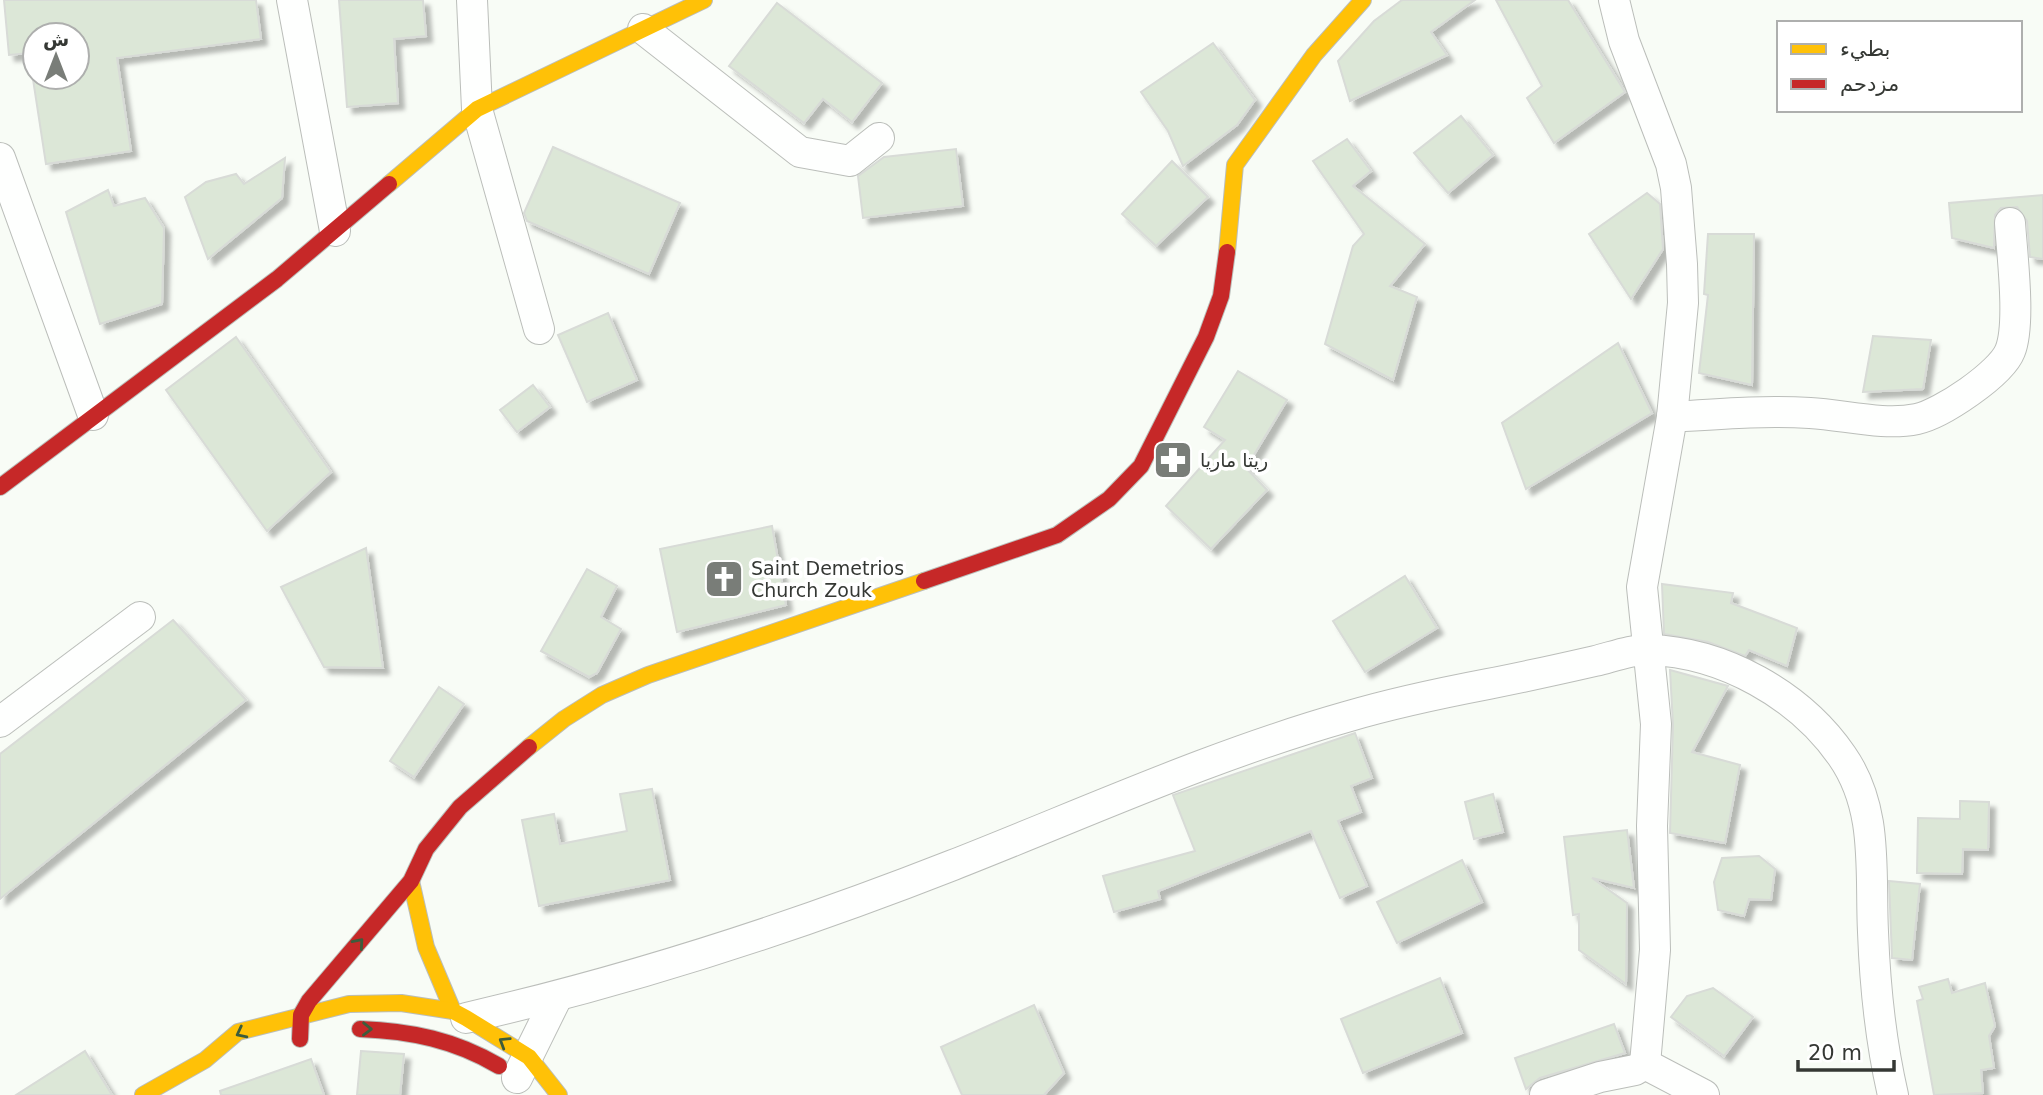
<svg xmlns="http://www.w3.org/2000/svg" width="2043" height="1095" viewBox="0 0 2043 1095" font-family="'DejaVu Sans','Noto Naskh Arabic',sans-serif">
<defs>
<filter id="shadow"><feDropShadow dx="6" dy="6" stdDeviation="2" flood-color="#0004"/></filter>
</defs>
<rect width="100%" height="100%" fill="#f8fcf6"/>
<g fill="#dce7d7" stroke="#d8dbd7" stroke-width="2" fill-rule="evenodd" filter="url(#shadow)">
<path d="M4,0H256L261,39L117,58L131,151L46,164L29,53L9,55ZM35,35H77V77H35Z"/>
<polygon points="339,0 423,0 426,36 394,39 398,103 347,107"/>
<polygon points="1402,0 1475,0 1431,32 1447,55 1350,101 1338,61 1374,21"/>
<polygon points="1496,0 1568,0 1625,92 1554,143 1527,98 1542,86"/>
<polygon points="777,3 882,83 852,122 823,99 804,123 729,66"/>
<polygon points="1213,43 1255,100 1237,125 1183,166 1168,131 1141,92"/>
<polygon points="1461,116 1493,155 1448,193 1414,153"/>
<polygon points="1347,139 1371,171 1353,186 1425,244 1390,286 1417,297 1393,380 1325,344 1353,246 1364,234 1313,161"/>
<polygon points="553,147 680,203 649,274 527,221 524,213"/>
<polygon points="956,149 963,206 863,218 858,176 884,157"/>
<polygon points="285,158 282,198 208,259 185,197 206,182 236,174 244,184"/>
<polygon points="1172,161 1208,197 1156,246 1122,214"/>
<polygon points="108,190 114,206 145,198 164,228 162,304 100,324 66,212"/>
<polygon points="1647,193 1660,204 1663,249 1631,299 1589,234"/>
<polygon points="2043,195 2043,259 2030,257 2027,221 2017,207 2001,208 1995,215 1994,248 1952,238 1949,203"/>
<polygon points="1708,234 1754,234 1752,385 1699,373 1708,295 1704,294"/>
<polygon points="608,313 637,380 587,402 558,335"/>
<polygon points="1873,336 1931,340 1923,389 1863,392"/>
<polygon points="236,337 331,472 267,531 166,390"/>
<polygon points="1618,343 1652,413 1526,489 1502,423"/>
<polygon points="1238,371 1287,400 1246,468 1267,490 1211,549 1166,506 1225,440 1204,427"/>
<polygon points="533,385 550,407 517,432 500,410"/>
<polygon points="772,526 786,605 677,632 660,549"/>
<polygon points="366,548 383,668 324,667 281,587"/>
<polygon points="587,569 617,586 601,617 621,629 597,673 589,677 541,651"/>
<polygon points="1405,576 1437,628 1365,672 1333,621"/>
<polygon points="1662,584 1733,593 1731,603 1797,628 1787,666 1749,650 1745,656 1708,642 1664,634"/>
<polygon points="173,620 246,700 0,899 0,754"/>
<polygon points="1670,670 1728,686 1692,752 1740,765 1725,843 1670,833 1673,725"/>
<polygon points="439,687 464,704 414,777 390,761"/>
<polygon points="1355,733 1372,778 1351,786 1361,812 1338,821 1367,886 1340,898 1311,831 1158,891 1160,899 1114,912 1103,876 1195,851 1173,795"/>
<polygon points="652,789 670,880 539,906 522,820 554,814 560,844 627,831 620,794"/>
<polygon points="1493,794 1503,832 1474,839 1465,802"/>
<polygon points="1960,801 1989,802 1988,850 1963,849 1962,874 1917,873 1918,818 1960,819"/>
<polygon points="1627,830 1634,888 1592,878 1627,903 1626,984 1579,950 1579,914 1573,915 1564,837"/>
<polygon points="1759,856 1775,869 1771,900 1749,899 1744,916 1718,910 1714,882 1722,858"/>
<polygon points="1462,860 1482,902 1397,943 1377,902"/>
<polygon points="1889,881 1920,884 1912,960 1892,958"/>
<polygon points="1440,978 1462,1033 1363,1073 1341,1019"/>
<polygon points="1948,979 1952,993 1985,983 1995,1026 1989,1036 1994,1068 1981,1070 1983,1093 1934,1095 1917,1001 1923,999 1919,987"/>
<polygon points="1713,988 1753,1017 1724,1056 1671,1017 1687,996"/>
<polygon points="1034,1005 1064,1073 1044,1095 962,1095 941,1047"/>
<polygon points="1614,1024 1625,1053 1540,1078 1526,1089 1515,1058"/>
<polygon points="85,1051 112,1095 16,1095"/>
<polygon points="361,1051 404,1054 400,1095 357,1095"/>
<polygon points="311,1059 324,1095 221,1095 220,1091"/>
</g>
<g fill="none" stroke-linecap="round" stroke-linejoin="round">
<g stroke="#bbbeba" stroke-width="32">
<g id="street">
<polyline points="292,0 335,231"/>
<polyline points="472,0 477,109 539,329"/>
<polyline points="643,29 800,152 850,161 879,138"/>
<polyline points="0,158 93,415"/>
<path d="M1672,417C1718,414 1764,410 1810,413C1845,415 1883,426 1917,419C1941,414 2001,374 2010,351C2021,324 2012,254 2010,223"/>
<polyline points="0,722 140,617"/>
<path d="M466,1018C632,980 795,927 953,865C1083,814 1212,755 1346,717C1393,703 1441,693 1488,684C1524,677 1560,669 1595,661C1612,657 1632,649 1649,650C1723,652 1800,695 1842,756C1879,809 1870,871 1873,932C1875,986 1881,1043 1893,1095"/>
<polyline points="1645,1064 1704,1095"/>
<polyline points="517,1078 557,997"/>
<polyline points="1545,1095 1600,1077 1635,1070 1645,1064 1655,950 1652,826 1656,724 1642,587 1672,417 1683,303 1682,264 1676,188 1671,164 1624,41 1614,0"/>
</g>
</g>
<g stroke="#bbbeba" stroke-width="18">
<g id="slow">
<polyline points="389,184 477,109 704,0"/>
<polyline points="1227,252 1235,165 1314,55 1363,0"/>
<polyline points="529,747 564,719 602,695 648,675 924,581"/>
<polyline points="411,881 426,947 453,1011"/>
<polyline points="143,1095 205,1060 238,1032 349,1004 401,1003 453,1011 466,1018 529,1057 559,1095"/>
</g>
</g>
<g stroke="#bbbeba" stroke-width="18">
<g id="jam">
<polyline points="0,487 277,279 389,184"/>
<polyline points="924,581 1057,535 1109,499 1141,466 1206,337 1221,296 1227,252"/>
<path d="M360,1029C411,1031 455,1040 499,1066"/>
<polyline points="300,1039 301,1015 309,1001 411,881 426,849 460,807 529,747"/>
</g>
</g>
<use href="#street" stroke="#fefffe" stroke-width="30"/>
<use href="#slow" stroke="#ffc107" stroke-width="16"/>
<use href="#jam" stroke="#c62828" stroke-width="16"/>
</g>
<defs><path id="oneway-chevron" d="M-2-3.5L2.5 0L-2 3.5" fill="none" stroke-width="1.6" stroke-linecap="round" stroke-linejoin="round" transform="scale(1.75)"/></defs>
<g stroke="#3c5c3c">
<use href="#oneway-chevron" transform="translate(359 943) rotate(-49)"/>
<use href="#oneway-chevron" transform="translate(367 1029) rotate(1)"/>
<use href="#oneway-chevron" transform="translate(241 1033) rotate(153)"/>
<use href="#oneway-chevron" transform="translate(504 1042) rotate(-148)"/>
</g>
<defs>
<g id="pharmacy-square" transform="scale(2.0125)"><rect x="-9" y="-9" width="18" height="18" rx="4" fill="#797d78" stroke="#fff"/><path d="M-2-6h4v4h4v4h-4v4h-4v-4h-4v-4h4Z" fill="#fff"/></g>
<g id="church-square" transform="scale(2.0125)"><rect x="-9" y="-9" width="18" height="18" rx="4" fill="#797d78" stroke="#fff"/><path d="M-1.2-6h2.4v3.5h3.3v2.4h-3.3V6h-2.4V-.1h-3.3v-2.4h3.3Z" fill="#fff"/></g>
</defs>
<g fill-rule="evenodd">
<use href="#pharmacy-square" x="1173" y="460"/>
<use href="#church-square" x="724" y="579"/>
</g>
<g text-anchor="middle" stroke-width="7" stroke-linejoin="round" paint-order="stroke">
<g font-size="19" fill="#353834" stroke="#fff" text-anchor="start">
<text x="1200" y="467">ريتا ماريا</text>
<text x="751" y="575">Saint Demetrios<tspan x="751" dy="22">Church Zouk</tspan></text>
</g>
</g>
<rect x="1777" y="21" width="245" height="91" fill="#ffffff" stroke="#aeafae" stroke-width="2"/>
<rect x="1791" y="44" width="35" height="10" fill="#ffc107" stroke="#aeafae" stroke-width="2"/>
<text x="1840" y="56" font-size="21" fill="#353834">بطيء</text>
<rect x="1791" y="79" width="35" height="10" fill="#c62828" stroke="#aeafae" stroke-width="2"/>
<text x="1840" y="91" font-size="21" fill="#353834">مزدحم</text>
<g transform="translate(56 56)"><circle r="33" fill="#ffffff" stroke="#aeafae" stroke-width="2"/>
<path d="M0-5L12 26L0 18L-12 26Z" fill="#797d78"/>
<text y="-10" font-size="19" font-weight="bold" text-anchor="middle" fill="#353834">ش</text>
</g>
<path d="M1798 1060v10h96v-10" fill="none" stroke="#353834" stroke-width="3.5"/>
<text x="1808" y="1060" font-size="21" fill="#353834" stroke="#ffffff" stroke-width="5" paint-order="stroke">20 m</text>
</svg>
